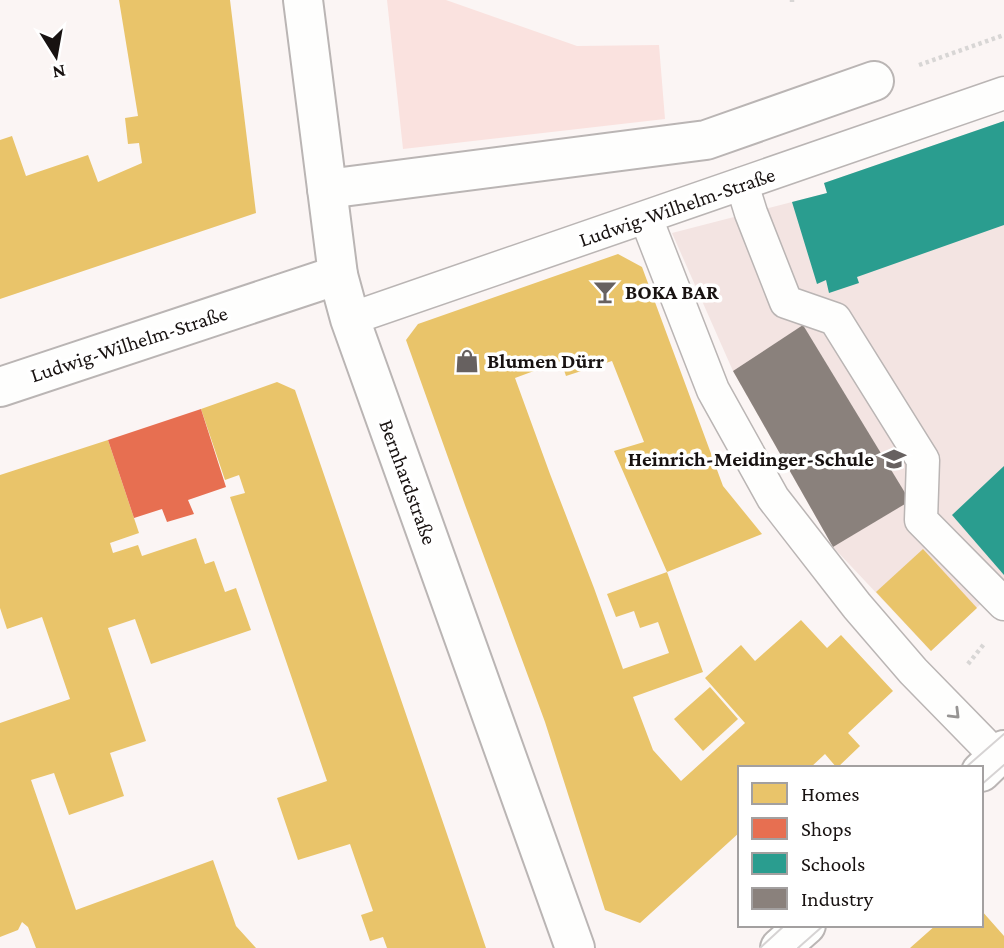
<svg xmlns="http://www.w3.org/2000/svg" width="1004" height="948" viewBox="0 0 1004 948" font-family="'Crimson Pro',serif">
<rect width="100%" height="100%" fill="#fbf5f4"/>
<polygon fill="#f3e4e2" points="1004,121 1004,582 931,651 833,547 733,371 672,233 827,193 824,183"/>
<polygon fill="#fae2df" points="387,0 446,0 577,46 659,45 665,119 403,149"/>
<g fill="#e9c46a" fill-rule="evenodd">
<polygon points="119,0 230,0 256,213 0,299 0,140 12,136 26,176 88,155 98,182 142,163 139,143 128,144 125,118 138,116"/>
<path d="M618,254L642,267L723,486L762,534L667,572L703,672L633,697L653,750L681,781L745,723L705,678L741,645L755,661L801,620L827,648L841,635L893,691L848,733L860,746L837,768L825,754L810,768H740V832L640,923L605,910L545,722L465,505L406,340L418,324ZM561,361L566,376L612,361L644,442L614,451L667,572L607,594L616,617L634,611L640,628L658,622L669,653L623,669L594,588L550,474L515,378Z"/>
<polygon points="277,382 295,390 486,948 387,948 383,937 370,941 361,915 373,911 350,844 298,860 277,798 327,781 230,497 245,493 239,475 225,480 201,409"/>
<polygon points="108,440 139,533 110,543 113,553 138,545 142,556 196,538 205,564 214,561 225,592 236,588 251,630 151,664 135,619 108,628 146,741 110,753 124,796 69,815 54,773 31,780 76,910 213,860 236,926 256,948 36,948 28,927 22,922 18,930 0,937 0,723 70,699 42,617 7,629 0,608 0,475"/>
<polygon points="923,549 977,608 931,651 876,592"/>
<polygon points="710,687 738,719 703,751 674,719"/>
<polygon points="981,910 1004,936 1004,948 910,948 936,925 981,925"/>
</g>
<polygon fill="#e76f51" points="201,409 226,487 188,500 194,514 167,522 162,509 134,518 108,440"/>
<g fill="#2a9d8f">
<polygon points="1004,121 1004,225 857,277 859,283 829,293 826,280 817,284 792,202 827,193 824,183"/>
<polygon points="1004,466 1004,575 952,515"/>
</g>
<polygon fill="#8a817c" points="803,325 910,501 833,547 733,371"/>
<g fill="none" stroke-linecap="round" stroke-linejoin="round">
<g stroke="#bab5b4" stroke-width="35">
<g id="lane">
<polyline points="742,184 751,213 786,302 835,319 923,460 921,520 1004,604"/>
<polyline points="646,218 713,390 773,498 857,606 913,671 998,758"/>
<polyline points="350,319 1004,93"/>
</g>
</g>
<g stroke="#bab5b4" stroke-width="42">
<g id="street">
<polyline points="303,0 338,275 350,319 575,948"/>
<polyline points="327,189 706,140 874,81"/>
<polyline points="0,387 338,275"/>
</g>
</g>
<g stroke="#bab5b4" stroke-width="42">
<g id="secondary">
<polyline points="981,772 1004,750"/>
<polyline points="780,948 806,925"/>
</g>
</g>
<g stroke="#d8d6d5" stroke-width="4.5" stroke-dasharray="3.5 3.5" stroke-linecap="butt">
<polyline points="792,0 792,2"/>
<polyline points="919,65 1004,35"/>
<polyline points="968,664 984,644"/>
</g>
<use href="#lane" stroke="#fefefd" stroke-width="32"/>
<use href="#street" stroke="#fefefd" stroke-width="38"/>
<use href="#secondary" stroke="#fefefd" stroke-width="38"/>
<g stroke="#d6d3d3" stroke-width="2">
<polyline points="965,768 1004,734"/>
<polyline points="981,785 1004,765"/>
<polyline points="760,948 785,925"/>
<polyline points="798,948 824,925"/>
</g>
</g>
<defs><path id="oneway-chevron" d="M-2-3.5L2.5 0L-2 3.5" fill="none" stroke-width="1.6" stroke-linecap="round" stroke-linejoin="round" transform="scale(1.75)"/></defs>
<use stroke="#969493" href="#oneway-chevron" transform="translate(955 714) rotate(45)"/>
<defs>
<g id="bar-bare" transform="scale(1.89)"><path d="M-6-5H6L.8 .8V4.5H3.5V6h-7V4.5H-.8V.8Z" fill="#676160" stroke="#fff" stroke-width="2.5" paint-order="stroke"/></g>
<g id="shop-bare" transform="scale(1.89)"><path d="M-5-2.5h2.3a2.7 3.5 0 0 1 5.4 0H5L5.5 6h-11ZM-1.5-2.5h3a1.5 2.3 0 0 0-3 0Z" fill="#676160" stroke="#fff" stroke-width="2.5" paint-order="stroke"/></g>
<g id="school-bare" transform="scale(1.89)"><path d="M0-5L7-2L0 1L-7-2ZM-4 1L0 2.5L4 1V4Q0 6-4 4Z" fill="#676160" stroke="#fff" stroke-width="2.5" paint-order="stroke"/></g>
</defs>
<g fill-rule="evenodd">
<use href="#bar-bare" x="605" y="292"/>
<use href="#shop-bare" x="467" y="361"/>
<use href="#school-bare" x="894" y="459"/>
</g>
<g text-anchor="middle" stroke-width="7" stroke-linejoin="round" paint-order="stroke">
<g font-size="21" fill="#181211" stroke="#fff">
<text transform="translate(677 207) rotate(-19)" y="7">Ludwig-Wilhelm-Straße</text>
<text transform="translate(129 344) rotate(-18)" y="7">Ludwig-Wilhelm-Straße</text>
<text transform="translate(408 482) rotate(70)" y="7">Bernhardstraße</text>
</g>
<g font-size="21" font-weight="bold" fill="#181211" stroke="#fff" text-anchor="start">
<text x="625" y="299">BOKA BAR</text>
<text x="487" y="368">Blumen Dürr</text>
<text x="874" y="466" text-anchor="end">Heinrich-Meidinger-Schule</text>
</g>
</g>
<rect x="738" y="766" width="245" height="161" fill="#ffffff" stroke="#a3a0a0" stroke-width="2"/>
<rect x="752" y="783" width="35" height="21" fill="#e9c46a" stroke="#a3a0a0" stroke-width="2"/>
<text x="801" y="801" font-size="21" fill="#181211">Homes</text>
<rect x="752" y="818" width="35" height="21" fill="#e76f51" stroke="#a3a0a0" stroke-width="2"/>
<text x="801" y="836" font-size="21" fill="#181211">Shops</text>
<rect x="752" y="853" width="35" height="21" fill="#2a9d8f" stroke="#a3a0a0" stroke-width="2"/>
<text x="801" y="871" font-size="21" fill="#181211">Schools</text>
<rect x="752" y="888" width="35" height="21" fill="#8a817c" stroke="#a3a0a0" stroke-width="2"/>
<text x="801" y="906" font-size="21" fill="#181211">Industry</text>
<g transform="translate(56 56) rotate(169)" stroke="#ffffff" stroke-width="5" paint-order="stroke">
<path d="M0-5L12 26L0 18L-12 26Z" fill="#181211"/>
<text y="-10" font-size="19" font-weight="bold" text-anchor="middle" fill="#181211">N</text>
</g>
</svg>
